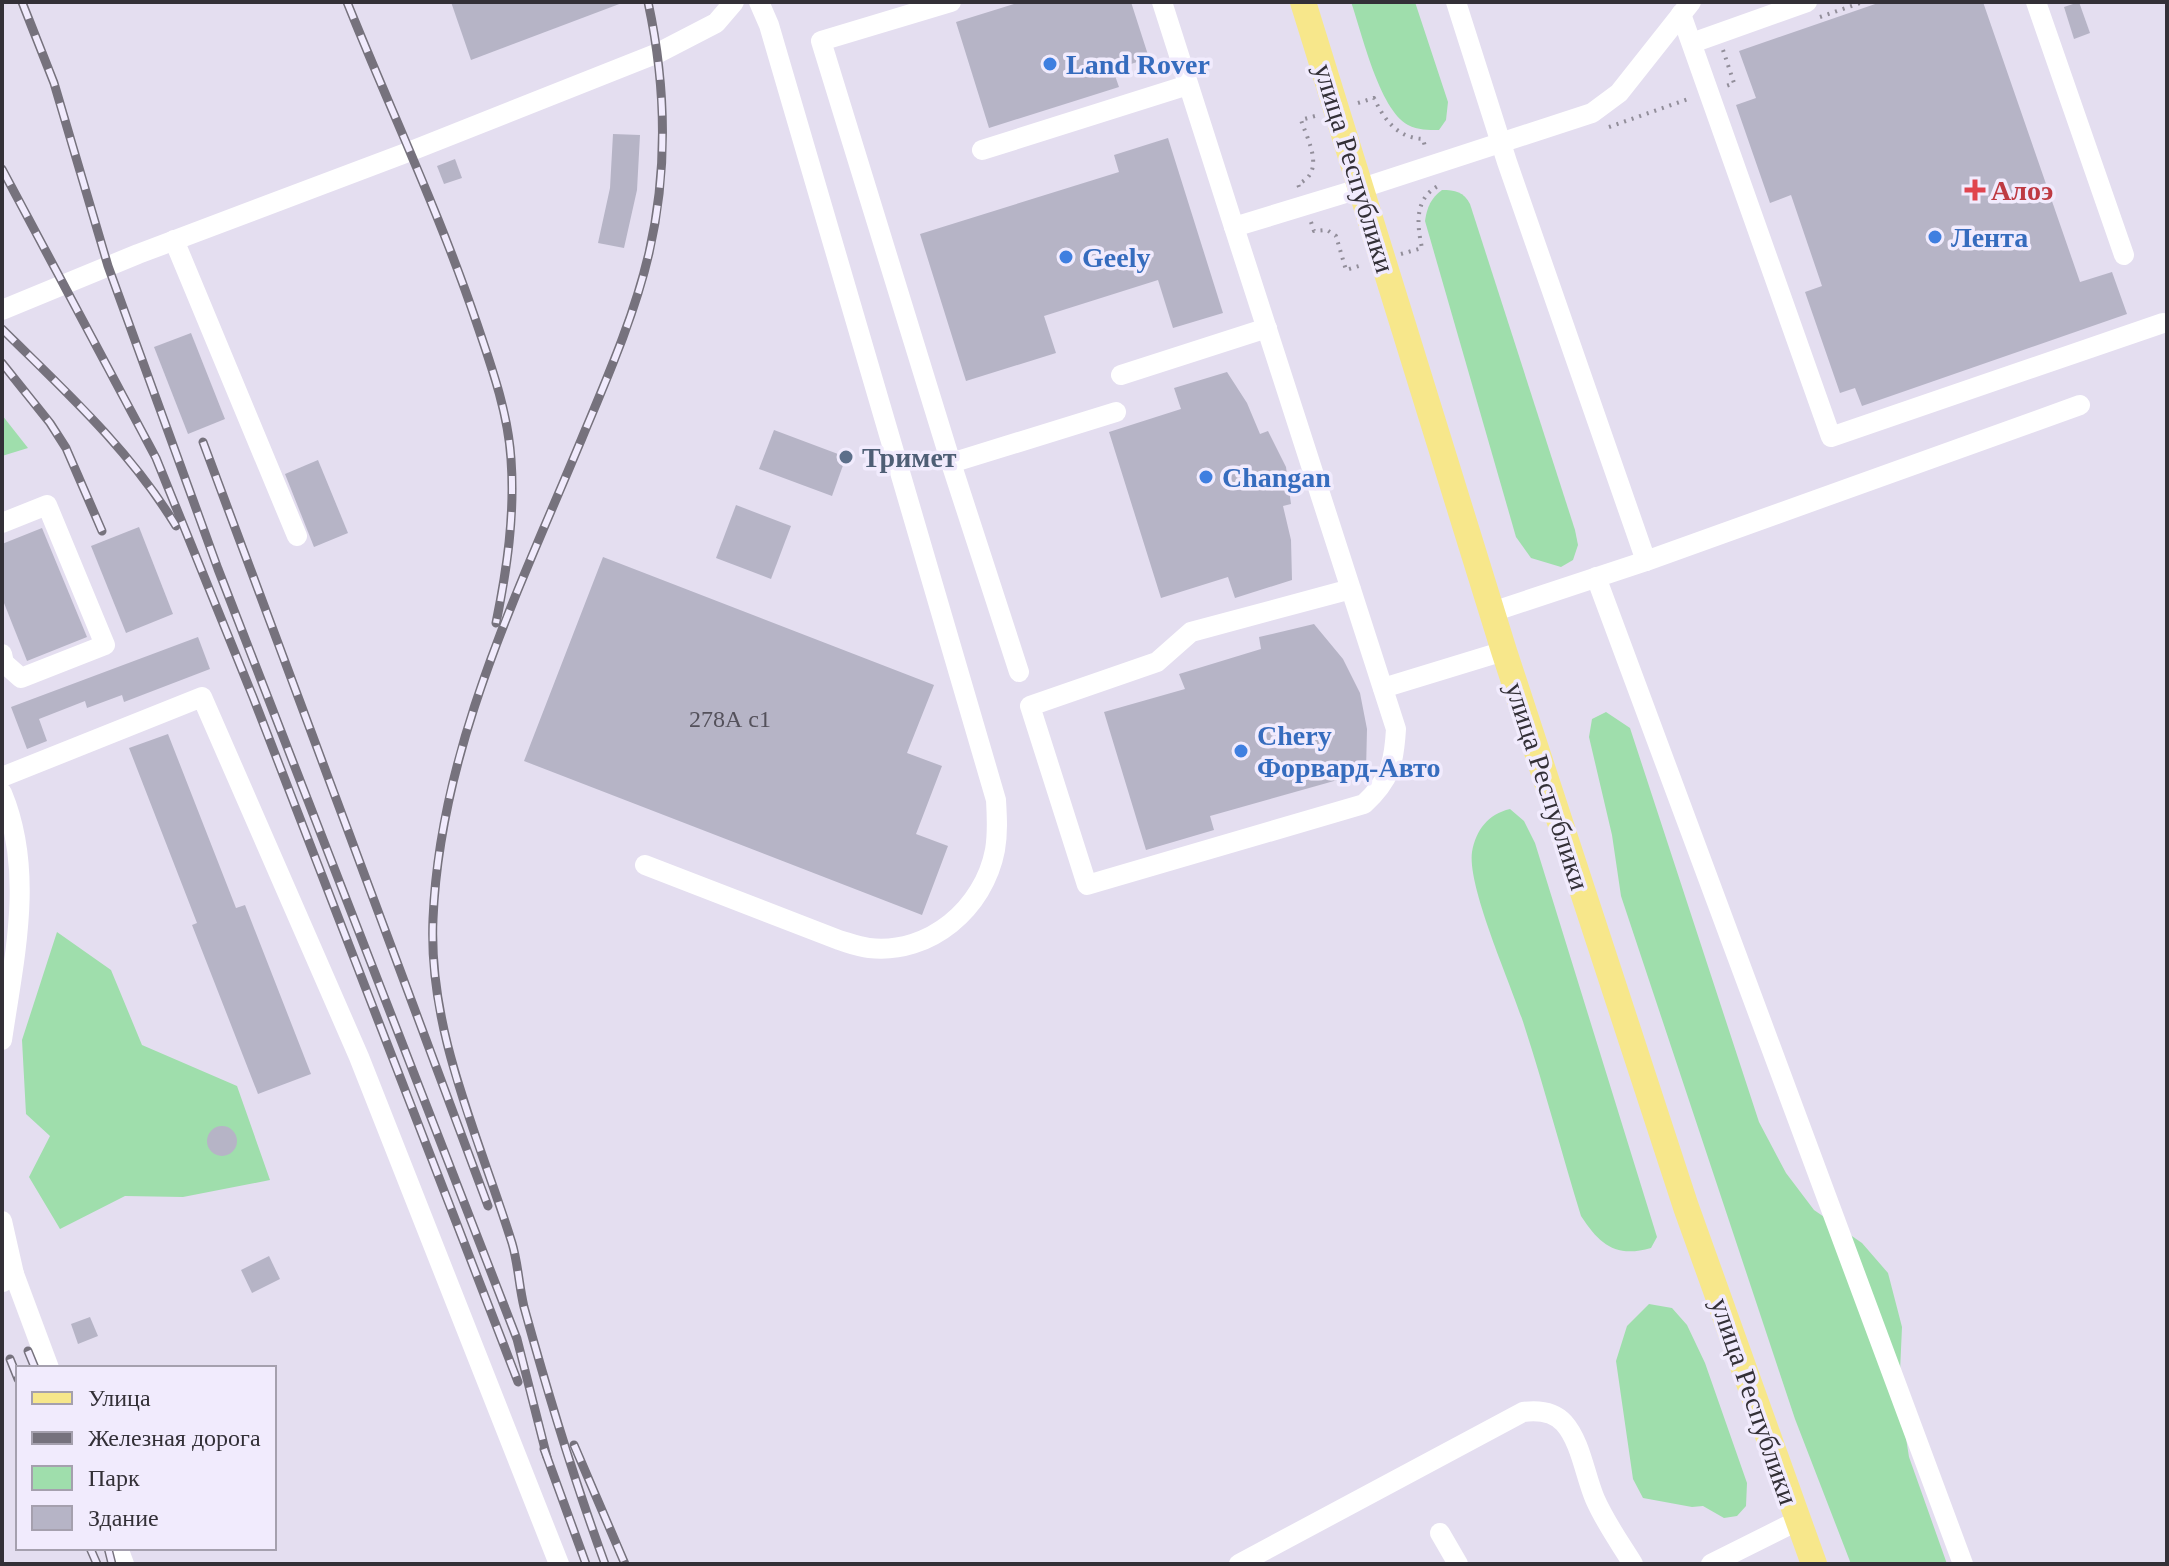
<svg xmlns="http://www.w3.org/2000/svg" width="2169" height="1566" viewBox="0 0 2169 1566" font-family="Georgia,serif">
<rect width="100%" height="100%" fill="#e4def0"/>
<g fill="#9fdeac">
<path d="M1351,2H1415L1448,102L1446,120L1439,130C1428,130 1418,130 1408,125C1379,109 1362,33 1351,2Z"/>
<path d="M1442,190C1455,190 1464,192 1470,204L1575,530L1578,545L1573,560L1561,567L1531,558L1516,537L1425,221C1427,207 1431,198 1442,190Z"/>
<polygon points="2,415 28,448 2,456"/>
<polygon points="1606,712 1630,728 1759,1122 1786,1173 1814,1210 1862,1243 1888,1273 1902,1327 1899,1394 1909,1457 1947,1564 1851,1564 1795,1419 1621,896 1612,835 1589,737 1592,719"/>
<path d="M1510,809L1524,821L1535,843L1657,1237L1651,1248C1616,1258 1600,1245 1581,1216C1562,1154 1545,1090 1525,1028C1513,988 1467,888 1472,852C1476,830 1488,814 1510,809Z"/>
<polygon points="57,932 111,970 142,1045 237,1086 270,1180 183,1197 125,1196 60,1229 29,1177 50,1136 26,1114 22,1040"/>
<polygon points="1649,1304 1672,1308 1687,1325 1705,1363 1747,1483 1746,1506 1737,1516 1724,1518 1703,1506 1692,1507 1643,1498 1633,1479 1616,1361 1627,1326"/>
</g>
<g fill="#b6b4c6">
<polygon points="451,2 622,2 622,3 471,60"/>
<polygon points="1020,2 1131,2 1149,58 1113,70 1119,87 989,128 956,22"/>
<polygon points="1881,2 1983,2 2080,282 2112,272 2127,314 1862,406 1855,388 1840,393 1805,292 1822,286 1791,195 1770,203 1736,105 1756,98 1739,51"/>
<polygon points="2079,2 2090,33 2074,39 2064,7"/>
<polygon points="613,134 640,135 637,190 624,248 598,243 610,188"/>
<polygon points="1168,138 1223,313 1173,328 1158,280 1044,316 1056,353 966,381 920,234 1119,172 1114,155"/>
<polygon points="455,159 462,178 444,184 437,166"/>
<polygon points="191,333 225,419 188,434 154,347"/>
<polygon points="1227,372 1247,403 1260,434 1268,431 1286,467 1291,504 1283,506 1291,540 1292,580 1235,598 1228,577 1161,598 1109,432 1181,409 1174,388"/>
<polygon points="774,430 846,457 832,496 759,469"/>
<polygon points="318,460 348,533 314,547 285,474"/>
<polygon points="736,505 791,526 771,579 716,558"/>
<polygon points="139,527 173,614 126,633 91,546"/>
<polygon points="42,528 87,637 27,661 2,598 2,544"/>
<polygon points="603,557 934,685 907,753 942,766 916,834 948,846 922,915 524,761"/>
<polygon points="1314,624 1343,659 1360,693 1367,729 1366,772 1210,816 1214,830 1146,850 1104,712 1185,689 1179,674 1261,649 1259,637"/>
<polygon points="198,637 210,669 124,702 122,695 87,708 85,701 39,719 47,741 27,749 11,707"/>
<polygon points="168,734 236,908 245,905 311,1074 258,1094 192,925 197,923 129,748"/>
<circle cx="222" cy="1141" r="15"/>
<polygon points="269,1256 280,1279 252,1293 241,1270"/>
<polygon points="90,1317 98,1336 78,1344 71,1324"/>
</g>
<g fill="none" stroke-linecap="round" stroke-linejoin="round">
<g stroke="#928e9a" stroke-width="4" stroke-dasharray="2 6" stroke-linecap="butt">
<polyline points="1820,17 1863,2"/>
<polyline points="1723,50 1734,83 1726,86"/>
<path d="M1358,103L1374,98C1384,120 1398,138 1423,139L1426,150"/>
<polyline points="1609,127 1691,98"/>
<path d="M1299,187L1298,184C1326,172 1308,141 1301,120L1315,116"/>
<polyline points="1311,222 1314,231 1327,230 1336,236 1346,270 1362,265"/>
<path d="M1401,254L1422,248C1417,225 1414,199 1438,186"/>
</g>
<g stroke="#fff" stroke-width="20">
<polyline points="951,2 821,41 951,463 1019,672"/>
<polyline points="1162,2 1234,227 1362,188 1592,113 1619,93 1691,2"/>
<polyline points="1456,2 1507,162 1646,561"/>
<polyline points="2036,2 2124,255"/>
<polyline points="1681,14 1831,437 2163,323"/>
<polyline points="1692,43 1807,2"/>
<polyline points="982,150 1188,85"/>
<path d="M1234,227L1396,729C1394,764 1390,780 1364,804L1087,885L1030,706L1157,662L1191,632L1351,589"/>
<polyline points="174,240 297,536"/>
<polyline points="2,310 138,254 411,151 658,53 716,23 734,2"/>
<polyline points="1121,375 1267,328"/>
<polyline points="951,463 1116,412"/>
<polyline points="2,523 47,505 105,645 21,678 4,663 2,654"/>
<polyline points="1596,577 1963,1564"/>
<polyline points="1492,612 1646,561 2080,405"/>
<polyline points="1383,688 1504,651"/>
<polyline points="2,777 202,697 359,1057 559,1564"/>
<path d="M2,793C35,872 14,958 2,1040"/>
<path d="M645,865L839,940C849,943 859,947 869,948C930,955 984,908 995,850C998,833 997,817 996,800L769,25L759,2"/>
<polyline points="2,1221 14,1274 3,1282"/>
<polyline points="14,1274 49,1368"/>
<polyline points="1440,1533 1458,1564"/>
<polyline points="118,1548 124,1564"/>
<path d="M1239,1564L1523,1412C1538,1410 1553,1411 1564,1423C1581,1442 1585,1476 1595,1499C1605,1522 1620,1543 1633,1564"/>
<polyline points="1711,1564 1797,1521"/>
</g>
<polyline stroke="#f7e78b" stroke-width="26" points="1303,2 1504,651 1686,1207 1814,1564"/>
<g stroke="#76727d" stroke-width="9">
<g id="rail">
<polyline points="22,2 54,83 108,266 218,569 517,1339 547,1457"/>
<path d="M347,2C390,109 440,214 477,324C492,368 508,413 511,459C515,515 507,569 496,623"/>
<polyline points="2,169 156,458 253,697 518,1382"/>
<path d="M2,329C65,391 130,450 176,526"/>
<polyline points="2,363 50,423 66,448 102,531"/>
<polyline points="203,442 488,1206"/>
<polyline points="28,1351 35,1368"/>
<polyline points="10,1359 18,1379"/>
<polyline points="574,1445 625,1564"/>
<polyline points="544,1449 586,1564"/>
<polyline points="90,1548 97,1564"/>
<polyline points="108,1548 112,1564"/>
<path d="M605,1564C574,1480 548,1394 524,1307C519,1286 518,1263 512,1243C479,1137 428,1032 433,919C440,749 518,592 582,438C607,378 634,317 649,253C668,170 666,85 648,2"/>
</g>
</g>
<use href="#rail" stroke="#f1ebfd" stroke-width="6" stroke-dasharray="18" stroke-linecap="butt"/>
</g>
<g fill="#3f7fe0" stroke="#f1ebfd" stroke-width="3">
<circle cx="1050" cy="64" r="8"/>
<circle cx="1935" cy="237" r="8"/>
<circle cx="1066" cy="257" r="8"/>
<circle cx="1206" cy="477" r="8"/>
<circle cx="1241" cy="751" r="8"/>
</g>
<path fill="#e0444e" stroke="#f1ebfd" stroke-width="3" d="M1971 178h8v8h8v8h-8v8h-8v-8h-8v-8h8z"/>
<circle fill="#5c6f8a" stroke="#f1ebfd" stroke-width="3" cx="846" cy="457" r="8"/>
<g text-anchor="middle" stroke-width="7" stroke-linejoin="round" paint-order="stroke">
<g font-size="24" fill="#54515b">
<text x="730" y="727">278А с1</text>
</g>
<g font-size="28" font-weight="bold" fill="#366cbe" stroke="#f1ebfd" text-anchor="start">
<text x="1066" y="74">Land Rover</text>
<text x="1951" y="247">Лента</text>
<text x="1082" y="267">Geely</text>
<text x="1222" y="487">Changan</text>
<text x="1257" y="745">Chery<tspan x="1257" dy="32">Форвард-Авто</tspan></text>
</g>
<g font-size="28" fill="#333037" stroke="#f1ebfd">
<text transform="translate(1355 168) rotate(73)" y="10">улица Республики</text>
<text transform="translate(1548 786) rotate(72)" y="10">улица Республики</text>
<text transform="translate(1755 1401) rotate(71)" y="10">улица Республики</text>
</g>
<g font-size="28" font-weight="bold" fill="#be3a42" stroke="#f1ebfd" text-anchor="start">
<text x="1991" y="200">Алоэ</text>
</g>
<g font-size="28" font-weight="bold" fill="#4e5e75" stroke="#f1ebfd" text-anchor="start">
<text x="862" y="467">Тримет</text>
</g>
</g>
<rect width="2169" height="1566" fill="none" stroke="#333037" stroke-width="8"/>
<rect x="16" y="1366" width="260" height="184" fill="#f1ebfd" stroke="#a5a0ae" stroke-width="2"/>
<rect x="32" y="1392" width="40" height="12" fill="#f7e78b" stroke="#a5a0ae" stroke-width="2"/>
<text x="88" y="1406" font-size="24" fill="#333037">Улица</text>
<rect x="32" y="1432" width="40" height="12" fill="#76727d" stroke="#a5a0ae" stroke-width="2"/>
<text x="88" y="1446" font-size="24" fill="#333037">Железная дорога</text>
<rect x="32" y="1466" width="40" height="24" fill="#9fdeac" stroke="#a5a0ae" stroke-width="2"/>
<text x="88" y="1486" font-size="24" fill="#333037">Парк</text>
<rect x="32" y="1506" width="40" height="24" fill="#b6b4c6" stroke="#a5a0ae" stroke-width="2"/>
<text x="88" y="1526" font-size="24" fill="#333037">Здание</text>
</svg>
